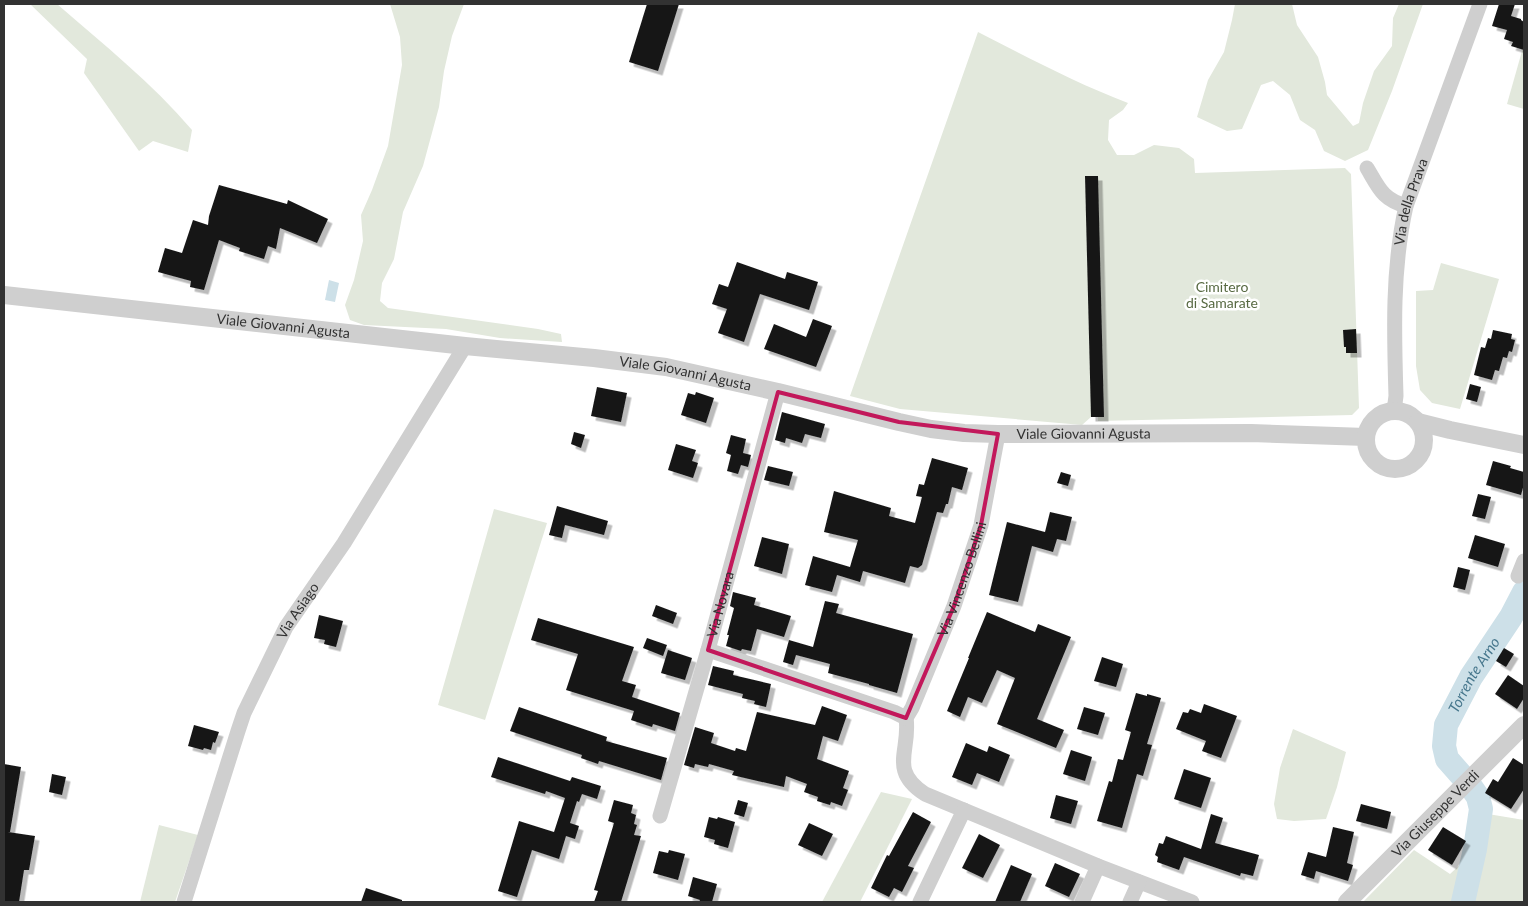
<svg xmlns="http://www.w3.org/2000/svg" width="1528" height="906" viewBox="0 0 1528 906" font-family="Lato,sans-serif">
<defs>
<filter id="shadow"><feDropShadow dx="4.5" dy="4.5" stdDeviation="0" flood-color="#0004"/></filter>
</defs>
<rect width="100%" height="100%" fill="#fff"/>
<g fill="#e2e8dc">
<path d="M30,4H57C103,44 152,83 192,130L188,152L153,141L139,151L84,73L87,59Z"/>
<polygon points="390,4 464,4 452,36 444,71 439,107 423,166 403,212 394,259 382,283 380,301 388,308 538,329 561,334 562,342 500,338 446,329 364,325 350,320 345,305 354,280 363,241 361,215 372,190 388,146 402,65 400,37"/>
<polygon points="1235,4 1292,4 1297,25 1318,57 1325,82 1327,95 1353,126 1359,123 1363,103 1374,71 1392,46 1393,18 1399,4 1423,4 1392,91 1368,150 1345,161 1324,151 1315,130 1300,120 1290,95 1273,81 1261,85 1242,129 1227,131 1197,117 1208,80 1224,52 1232,20"/>
<path d="M978,32C1027,57 1076,83 1128,103L1123,110L1109,120L1108,140L1117,155H1134L1154,145L1179,148L1194,159L1195,173L1345,168L1351,174L1359,408L1352,415L1098,421V417H1091L1082,425L900,409L850,396Z"/>
<polygon points="1524,44 1524,109 1507,104"/>
<polygon points="1441,263 1499,279 1460,409 1432,403 1420,390 1416,366 1416,291 1433,290"/>
<polygon points="494,509 547,523 485,720 438,705"/>
<polygon points="1293,729 1346,752 1337,787 1326,819 1294,821 1277,819 1274,804 1280,768"/>
<polygon points="881,792 912,799 860,902 822,902"/>
<polygon points="1488,814 1524,820 1524,902 1363,902 1414,850 1450,874 1465,860 1477,864"/>
<polygon points="159,825 198,835 175,902 140,902"/>
</g>
<polygon fill="#cde0e8" points="329,280 339,283 335,302 325,300"/>
<g fill="none" stroke-linecap="round" stroke-linejoin="round">
<path stroke="#cde0e8" stroke-width="24" id="s1" d="M1463,902L1475,849L1481,809L1478,797L1469,784L1447,759L1444,746L1446,725L1471,677L1511,617L1524,592"/>
</g>
<g fill="#191919" filter="url(#shadow)">
<polygon points="647,4 679,4 658,71 629,62"/>
<polygon points="1499,4 1515,4 1511,16 1521,19 1521,20 1524,22 1524,50 1511,46 1513,42 1504,39 1507,30 1492,26"/>
<polygon points="1085,176 1098,176 1104,417 1091,417"/>
<polygon points="219,185 287,204 288,200 328,219 317,243 280,228 276,249 268,246 264,259 239,251 240,248 219,240 204,290 190,287 191,281 158,272 165,248 182,253 193,220 208,225 209,216"/>
<polygon points="737,262 785,279 787,272 818,282 809,310 760,294 744,342 718,333 727,309 712,304 719,284 728,287"/>
<polygon points="813,319 832,326 816,367 764,349 774,324 806,337"/>
<polygon points="1356,329 1357,353 1346,353 1346,347 1344,347 1343,330"/>
<polygon points="1493,330 1512,334 1511,339 1515,340 1512,352 1509,351 1507,358 1503,357 1499,371 1495,370 1492,380 1474,375 1481,347 1485,348 1488,338 1491,339"/>
<polygon points="1470,384 1481,387 1477,402 1466,399"/>
<polygon points="597,387 627,393 621,422 591,416"/>
<polygon points="696,392 714,398 706,423 681,415 688,393 695,395"/>
<polygon points="782,412 825,424 821,438 805,434 802,443 786,438 785,443 775,440"/>
<polygon points="574,432 585,435 581,448 571,444"/>
<polygon points="731,435 746,439 743,453 751,455 748,467 741,465 738,474 727,471 731,455 726,453"/>
<polygon points="676,444 696,450 692,461 698,463 693,478 668,470"/>
<polygon points="932,458 968,468 962,490 952,487 948,504 946,504 943,513 937,512 922,565 918,568 910,566 905,583 863,571 860,582 837,575 832,592 805,585 813,556 850,567 852,560 858,540 824,532 834,491 891,508 889,516 915,523 922,497 916,496 919,484 924,485"/>
<polygon points="1493,461 1511,466 1510,468 1524,472 1524,484 1521,495 1486,485"/>
<polygon points="768,466 793,472 789,486 764,480"/>
<polygon points="1061,472 1071,475 1068,486 1057,483"/>
<polygon points="1478,494 1491,497 1485,519 1472,516"/>
<polygon points="557,506 608,521 604,535 565,525 562,538 549,535"/>
<polygon points="1050,512 1072,517 1066,541 1057,539 1053,552 1032,546 1018,602 989,595 1007,522 1045,532"/>
<polygon points="1475,535 1505,544 1498,567 1468,558"/>
<polygon points="762,537 789,544 782,574 754,566"/>
<polygon points="1458,567 1470,570 1465,590 1453,587"/>
<polygon points="733,592 756,598 754,605 791,616 784,637 757,629 751,651 742,649 741,651 726,646 729,635 727,635 734,608 730,606"/>
<polygon points="825,601 839,604 836,613 913,634 897,693 869,685 869,684 828,673 830,664 796,655 793,665 783,662 789,640 813,647"/>
<polygon points="656,605 677,613 673,624 652,616"/>
<polygon points="987,612 1035,632 1038,624 1071,637 1037,719 1064,730 1056,748 997,724 1015,678 997,670 982,703 968,697 960,717 947,711 969,658 968,658"/>
<polygon points="319,615 343,621 336,647 324,644 325,640 314,638"/>
<polygon points="538,618 634,647 622,681 636,685 632,697 680,713 675,731 653,724 652,727 631,720 634,711 566,690 578,654 531,640"/>
<polygon points="647,638 667,645 663,656 643,648"/>
<polygon points="1504,648 1514,654 1506,667 1496,661"/>
<polygon points="668,650 692,658 685,680 661,673"/>
<polygon points="1102,657 1123,664 1116,687 1094,681"/>
<polygon points="713,666 734,671 733,675 771,684 766,707 754,704 755,701 742,698 743,694 708,685"/>
<polygon points="1508,675 1524,686 1524,698 1517,709 1495,694"/>
<polygon points="1136,693 1147,696 1147,694 1161,698 1147,744 1152,745 1143,776 1137,774 1122,828 1097,821 1109,781 1112,782 1118,759 1123,760 1131,732 1125,730"/>
<polygon points="1204,704 1237,716 1221,758 1202,751 1206,741 1176,729 1183,712 1188,713 1190,709 1201,713"/>
<polygon points="822,706 847,715 838,741 823,736 817,759 849,771 843,788 848,790 842,806 831,802 830,805 817,801 818,797 804,792 807,784 786,776 784,787 732,775 734,771 709,764 708,767 695,764 694,768 684,765 695,727 714,733 711,743 735,751 736,748 746,751 757,712 815,725"/>
<polygon points="519,707 607,737 606,741 667,758 661,780 599,761 598,764 581,758 582,755 510,731"/>
<polygon points="1084,707 1105,713 1098,735 1077,729"/>
<polygon points="194,725 219,732 215,743 213,742 211,750 204,748 203,750 188,746"/>
<polygon points="966,743 987,752 989,746 1010,755 999,782 977,773 972,785 952,777"/>
<polygon points="1071,750 1092,757 1085,781 1063,774"/>
<polygon points="498,757 570,781 572,777 601,786 597,799 582,794 579,802 577,801 570,823 579,826 575,839 566,836 559,859 532,850 517,897 498,891 519,821 554,832 565,798 546,791 545,794 491,777"/>
<polygon points="1513,758 1524,765 1524,789 1511,809 1485,793 1493,779 1498,782"/>
<polygon points="4,764 21,767 10,832 8,832 35,836 29,870 24,870 19,902 4,902"/>
<polygon points="1184,769 1211,778 1201,808 1174,799"/>
<polygon points="52,774 66,777 62,795 49,792"/>
<polygon points="1056,795 1078,801 1071,824 1050,818"/>
<polygon points="614,800 633,805 631,813 636,815 634,824 637,825 634,835 641,836 621,902 594,902 598,891 594,890 614,823 608,821"/>
<polygon points="738,800 748,803 744,817 734,814"/>
<polygon points="1361,804 1391,812 1387,829 1356,821"/>
<polygon points="913,812 931,822 908,866 914,868 902,892 894,888 889,897 871,888 887,855 889,856"/>
<polygon points="1211,814 1223,818 1215,843 1259,855 1253,876 1241,873 1240,876 1184,857 1179,870 1157,862 1158,857 1155,855 1159,843 1163,844 1166,836 1201,849"/>
<polygon points="709,817 717,819 718,817 735,822 728,848 714,844 715,840 704,837"/>
<polygon points="809,823 833,834 822,856 798,845"/>
<polygon points="1333,827 1354,832 1347,863 1353,865 1348,881 1316,871 1314,879 1301,875 1308,852 1326,857"/>
<polygon points="1443,827 1466,841 1452,865 1428,850"/>
<polygon points="979,834 1000,845 983,878 962,868"/>
<polygon points="669,850 685,854 678,880 653,873 659,851 668,853"/>
<polygon points="1055,863 1080,874 1069,897 1045,886"/>
<polygon points="1011,865 1032,874 1020,902 995,902"/>
<polygon points="693,877 717,884 712,902 699,902 700,900 688,896"/>
<polygon points="366,888 402,900 402,902 361,902"/>
</g>
<g fill="none" stroke-linecap="round" stroke-linejoin="round">
<g stroke="#cfcfcf" stroke-width="15">
<path d="M1367,168C1379,188 1382,199 1406,206"/>
<path id="s2" d="M1394,411L1396,396C1394,333 1392,268 1406,206L1480,4"/>
<polyline points="1518,576 1524,561"/>
<path d="M708,650L894,712L906,718C911,750 888,770 925,794L1098,866L1192,902"/>
<path id="s3" d="M906,718L912,708L954,606L981,525L998,434"/>
<path id="s4" d="M660,816L708,650L778,392"/>
<path id="s5" d="M184,902L238,731L244,713L286,627L344,543L465,346"/>
<polyline points="920,902 964,810"/>
<polyline points="1082,902 1098,866"/>
<polyline points="1130,902 1139,882"/>
</g>
<g stroke="#cfcfcf" stroke-width="18">
<path id="s6" d="M4,295L465,346L594,358L666,367L778,392L899,422L931,429L964,433L998,434L1251,433L1366,437"/>
<circle cx="1395" cy="440" r="29"/>
<polyline points="1418,422 1450,430 1524,445"/>
<path id="s7" d="M1347,902L1524,725"/>
</g>
</g>
<path fill="none" stroke="#c2185b" stroke-width="4" stroke-linejoin="round" d="M778,392L899,422L998,434L981,525L954,606L906,718L708,650Z"/>
<g text-anchor="middle" stroke-width="5" stroke-linejoin="round" paint-order="stroke">
<g font-size="14" fill="#323232" stroke="#fff">
<text dy="5" stroke="none"><textPath href="#s2" startOffset="211">Via della Prava</textPath></text>
<text dy="5" stroke="none"><textPath href="#s6" startOffset="281">Viale Giovanni Agusta</textPath></text>
<text dy="5" stroke="none"><textPath href="#s6" startOffset="686">Viale Giovanni Agusta</textPath></text>
<text dy="5" stroke="none"><textPath href="#s6" startOffset="1091">Viale Giovanni Agusta</textPath></text>
<text dy="5" stroke="none"><textPath href="#s3" startOffset="150">Via Vincenzo Bellini</textPath></text>
<text dy="5" stroke="none"><textPath href="#s4" startOffset="220">Via Novara</textPath></text>
<text dy="5" stroke="none"><textPath href="#s5" startOffset="314">Via Asiago</textPath></text>
<text dy="5" stroke="none"><textPath href="#s7" startOffset="125">Via Giuseppe Verdi</textPath></text>
</g>
<g font-size="14" fill="#586a43" stroke="#fff">
<text x="1222" y="292">Cimitero<tspan x="1222" dy="16">di Samarate</tspan></text>
</g>
<g font-size="15" font-style="italic" fill="#47778d" stroke="#fff">
<text dy="5" stroke="none"><textPath href="#s1" startOffset="248">Torrente Arno</textPath></text>
</g>
</g>
<rect width="1528" height="906" fill="none" stroke="#323232" stroke-width="10"/>
</svg>
